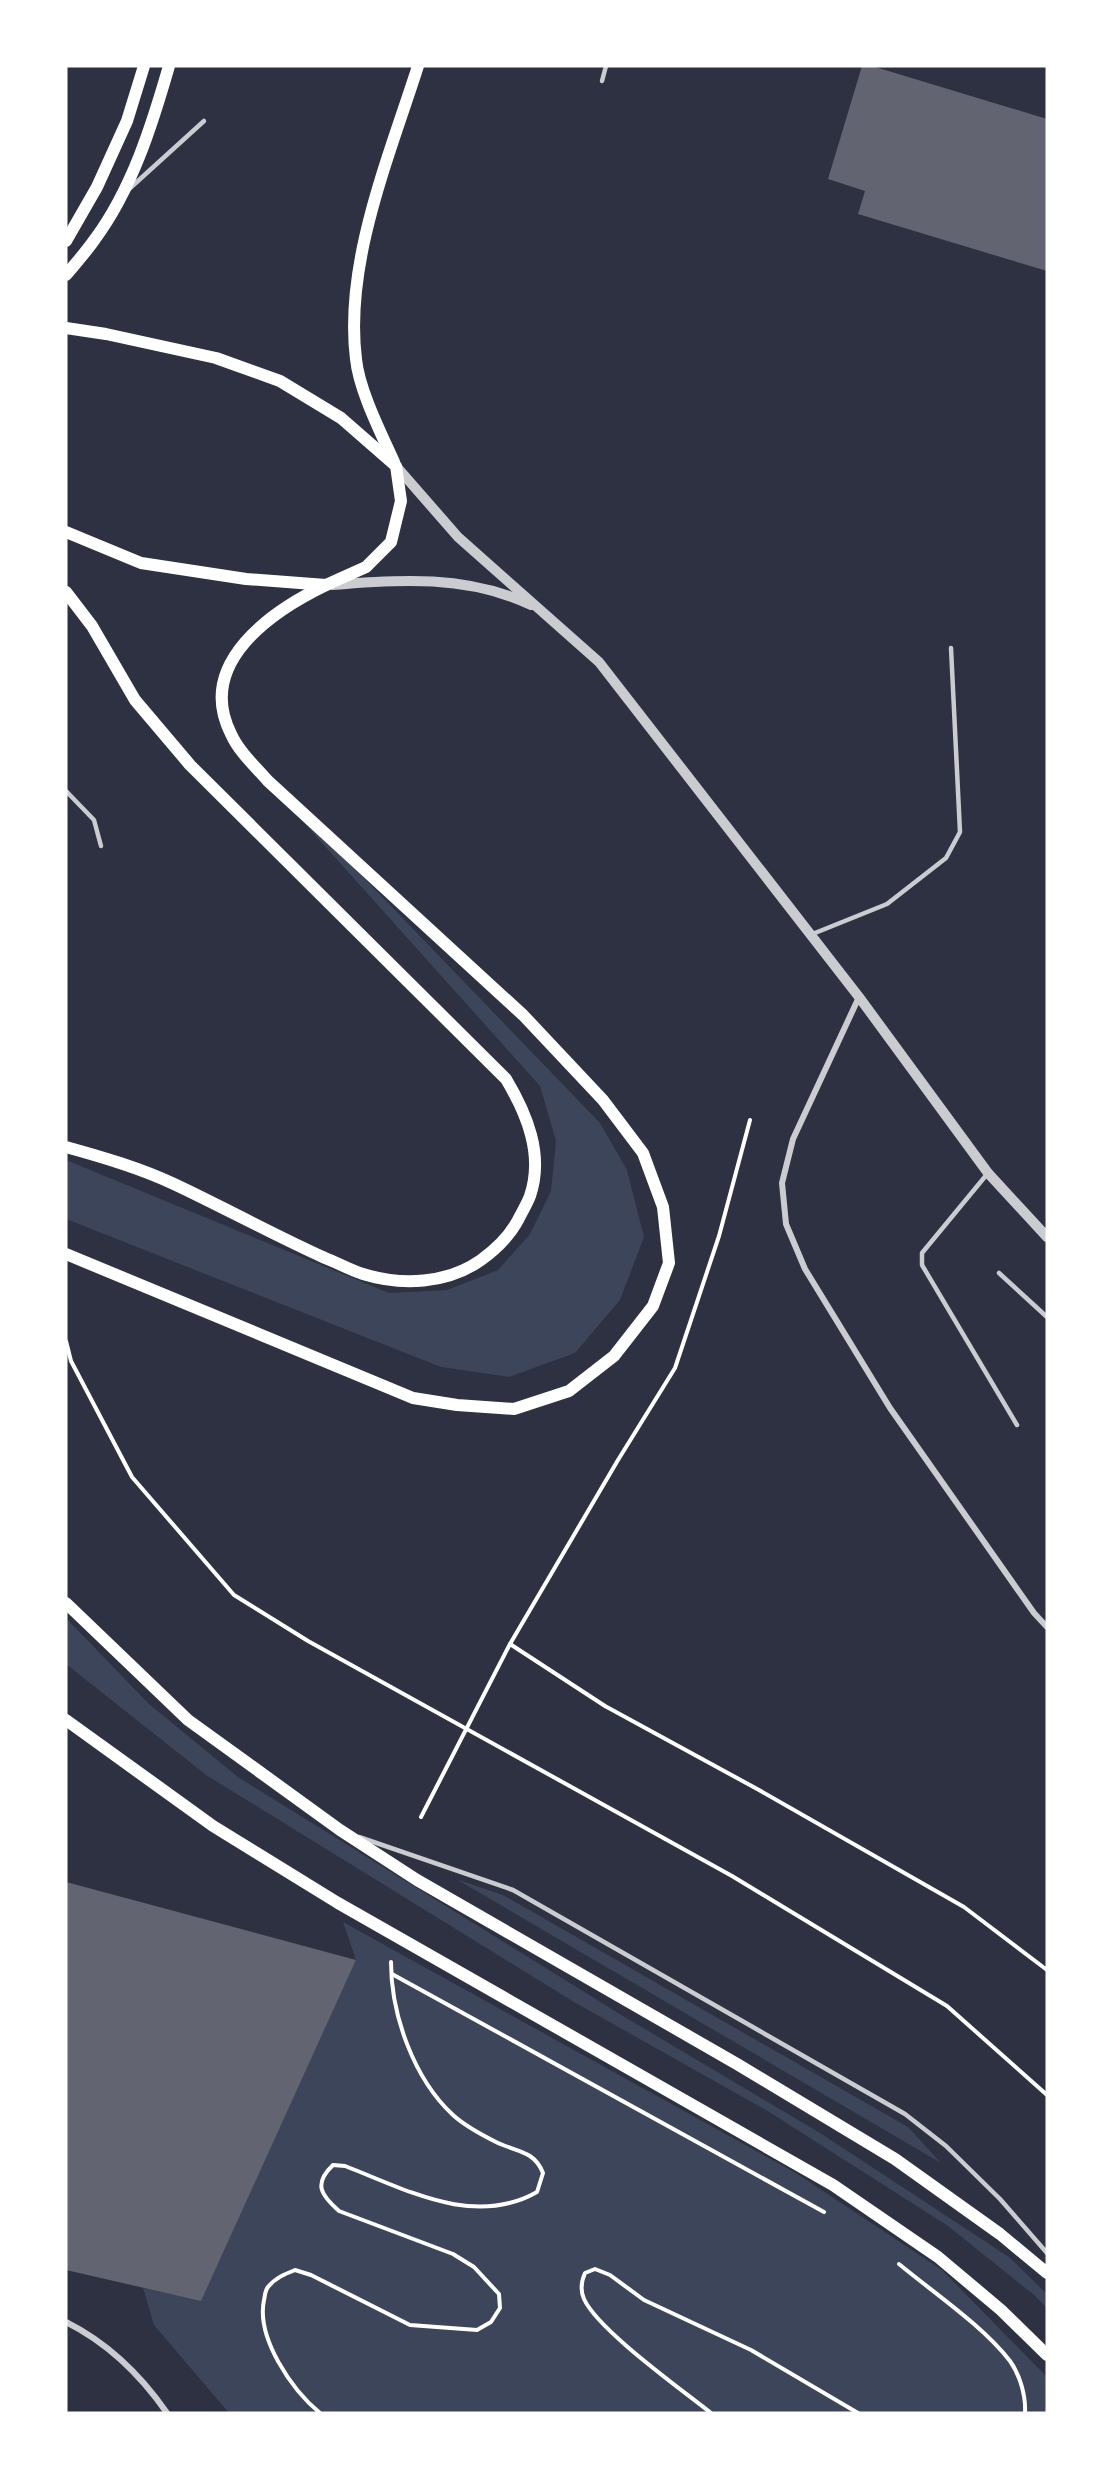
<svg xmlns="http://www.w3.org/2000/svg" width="1113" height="2479" viewBox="0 0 1113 2479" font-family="'Public Sans',sans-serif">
<rect width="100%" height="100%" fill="#2d3142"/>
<g fill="#3c4559">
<polygon points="211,719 600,1123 627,1170 644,1237 620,1300 575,1353 509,1377 441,1367 66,1219 66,1160 389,1293 447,1290 498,1270 530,1234 551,1191 556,1141 540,1086"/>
<polygon points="66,1618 149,1704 238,1777 623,2016 820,2133 1009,2257 1047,2294 1047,2308 1034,2295 948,2226 766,2110 574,2002 206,1775 66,1664"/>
<polygon points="456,1879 503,1895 908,2127 941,2163"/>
<polygon points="343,1922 796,2173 942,2270 1047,2377 1047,2413 229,2413 154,2325 143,2288 201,2300 356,1960"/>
</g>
<g fill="#626471">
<polygon points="862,66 872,66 1047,119 1047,271 858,214 865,191 828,179"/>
<polygon points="66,1882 356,1960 201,2301 66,2270"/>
</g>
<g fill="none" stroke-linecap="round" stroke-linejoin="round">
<g stroke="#fff" stroke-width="4">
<polyline points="66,1341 71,1361 132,1477 234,1595 308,1641 732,1876 947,2006 1047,2095"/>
<polyline points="510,1644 605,1706 759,1790 964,1907 1047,1970"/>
<polyline points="421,1817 510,1644 618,1460 675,1368 719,1236 750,1120"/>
<polyline points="392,1974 824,2212"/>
<path d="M899,2264C934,2293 983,2326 1010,2361C1020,2375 1026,2396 1025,2413"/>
<path d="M320,2413C292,2390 256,2338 264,2300C265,2296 265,2290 268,2287C275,2278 285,2274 295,2270L311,2275L410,2325L477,2330L491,2322L500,2308L499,2294L474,2267L453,2254L339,2211C321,2195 313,2184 333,2165L345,2166C405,2189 474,2228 537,2192L543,2173C534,2150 516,2152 496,2142C482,2135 465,2126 453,2115C414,2079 391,2015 391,1962"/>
<path d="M711,2413C681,2389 598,2330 584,2299C580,2290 581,2282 585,2273L595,2269L610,2275L644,2300L751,2350L858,2413"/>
</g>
<g stroke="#caccd0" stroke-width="4.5">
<polyline points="602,81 606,66"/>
<polyline points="128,190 204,121"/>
<polyline points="66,791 94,820 101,846"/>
<polyline points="810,935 887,904 946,858 960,832 951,648"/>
<polyline points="988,1173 922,1253 922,1265 1017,1425"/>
<polyline points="999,1273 1047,1317"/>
<polyline points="359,1837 513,1890 905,2114 946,2146 1000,2199 1047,2253"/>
</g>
<g stroke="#caccd0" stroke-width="6">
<polyline points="859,997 793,1139 782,1183 786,1224 805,1269 890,1408 1034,1613 1047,1627"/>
<path d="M66,2322C108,2343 140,2374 167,2413"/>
</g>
<g stroke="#caccd0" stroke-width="10">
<polyline points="396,466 458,537 599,662 859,997 988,1173 1047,1237"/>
<path d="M332,585C399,579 468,575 531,605"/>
</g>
<g stroke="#fff" stroke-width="12">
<polyline points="66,241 97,187 127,121 144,66"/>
<path d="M66,275C76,263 86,252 95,239C132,189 152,125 169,66"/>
<polyline points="66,328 106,334 216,358 280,381 341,418 396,466 401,501 391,542 366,567 326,585 246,579 141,563 66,532"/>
<path d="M394,462C381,433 359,390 356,359C344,263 389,157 418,66"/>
<path d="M66,592L92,626L135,700L190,765L506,1079C527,1114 544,1155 530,1196C527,1204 522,1212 518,1220C509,1237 496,1249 481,1260C447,1284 402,1286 363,1274C350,1270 338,1263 325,1258C274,1235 225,1208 174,1184C140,1168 102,1157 66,1147"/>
<path d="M66,1254L413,1398L457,1405L514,1409L569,1391L614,1356L653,1306L669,1263L663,1207L643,1153L603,1100L523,1015L268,781C255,766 239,752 231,734C195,663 272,611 326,585"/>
<polyline points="66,1603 188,1720 340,1830 417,1880 737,2064 895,2159 1000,2234 1047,2273"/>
<polyline points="66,1720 213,1826 338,1903 833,2185 938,2257 1001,2310 1047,2355"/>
</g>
</g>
<rect width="1113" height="2479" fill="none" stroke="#ffffff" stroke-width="135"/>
</svg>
